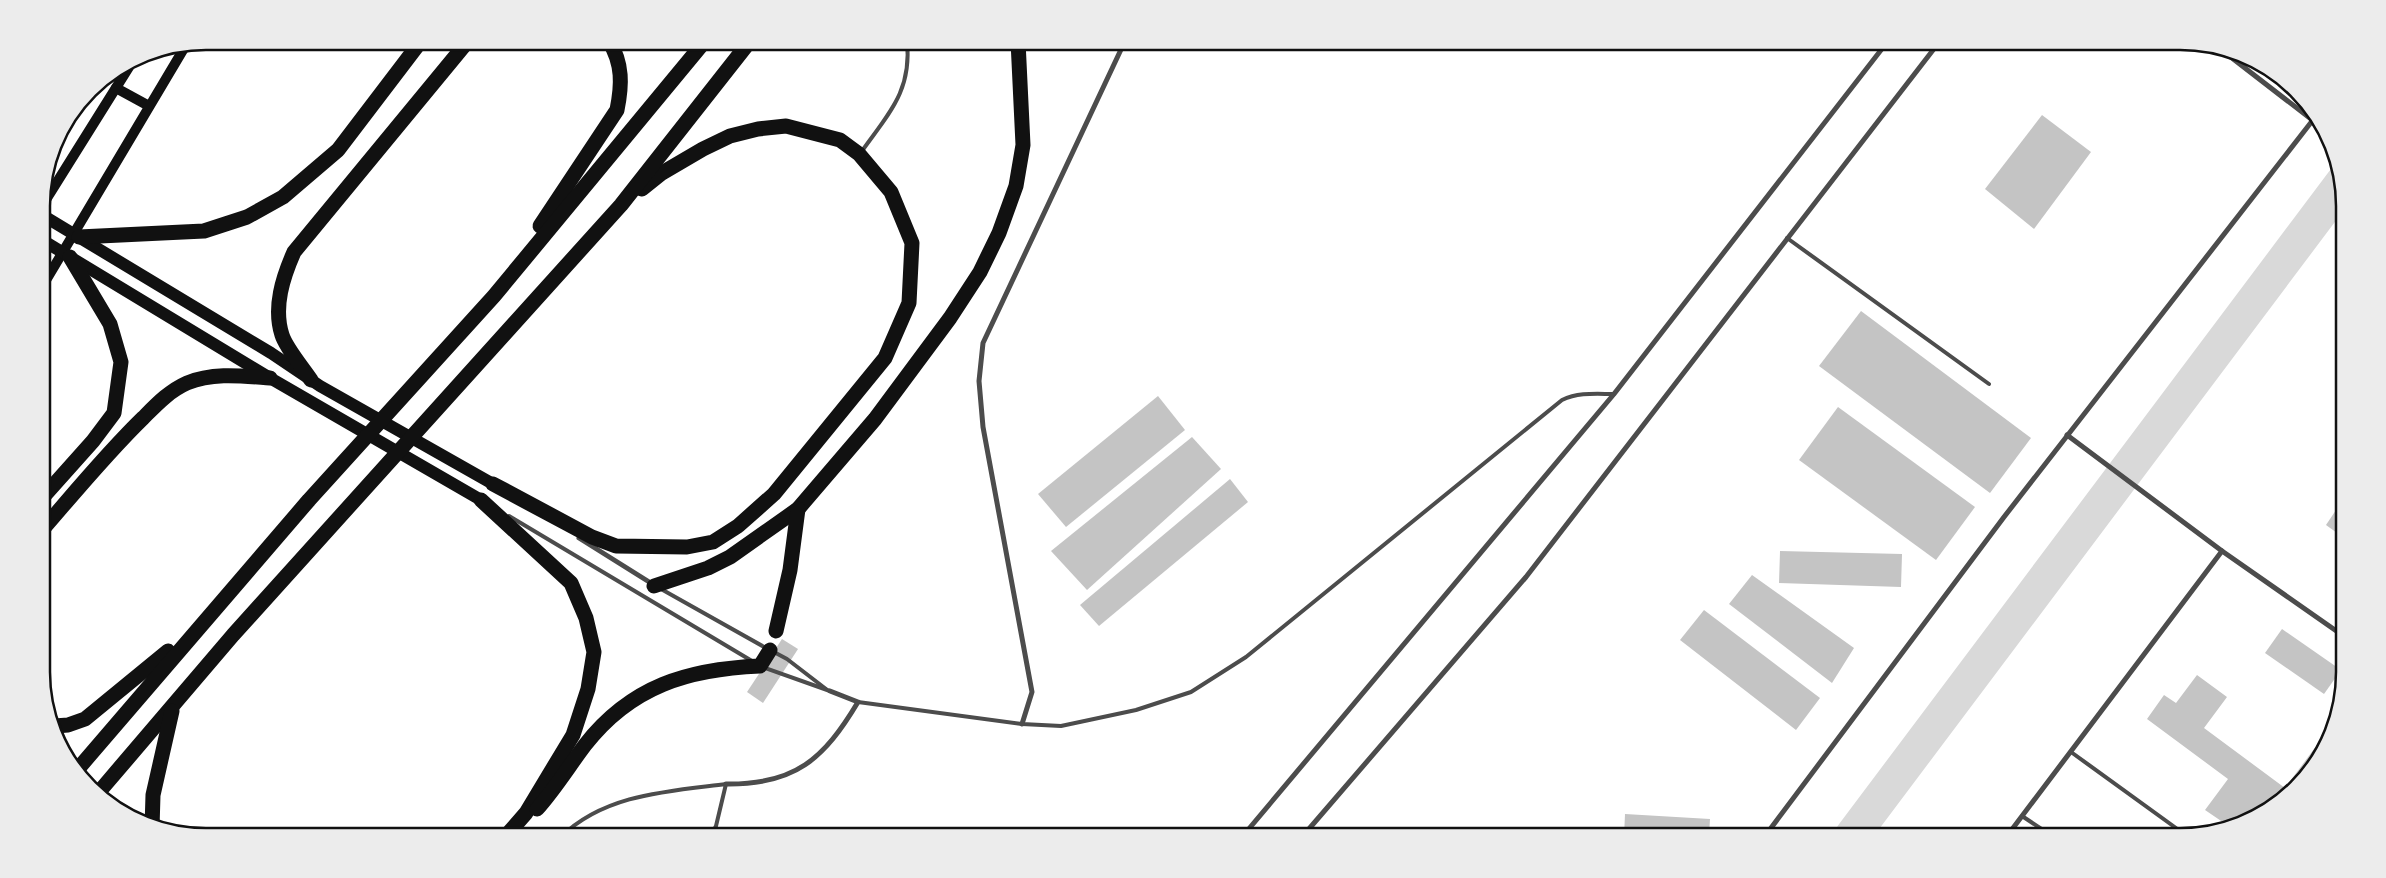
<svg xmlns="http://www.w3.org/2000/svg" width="2386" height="878" viewBox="0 0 2386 878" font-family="'Fira Sans',sans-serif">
<rect width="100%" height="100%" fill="#fff"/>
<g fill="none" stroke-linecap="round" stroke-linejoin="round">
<polyline stroke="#d9d9d9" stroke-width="35" points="1852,836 2343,182"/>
</g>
<g fill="#c4c4c4">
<polygon points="2042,115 2091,152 2034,229 1985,189"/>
<polygon points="1861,311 2031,438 1990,493 1819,366"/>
<polygon points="1158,396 1185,430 1066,527 1038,494"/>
<polygon points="1838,407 1975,507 1936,560 1799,460"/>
<polygon points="1192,437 1221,469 1087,590 1051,551"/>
<polygon points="1230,479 1248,502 1099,626 1080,605"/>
<polygon points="2344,498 2344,538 2326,525"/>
<polygon points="1780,551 1902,554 1901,587 1779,583"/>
<polygon points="1752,575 1854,648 1832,683 1729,604"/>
<polygon points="1704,610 1820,698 1796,730 1680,640"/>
<polygon points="2282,629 2341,670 2324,694 2265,653"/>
<polygon points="782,639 798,649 763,703 747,692"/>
<polygon points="2197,675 2227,697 2204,728 2285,788 2337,718 2336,725 2317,764 2281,803 2243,824 2230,827 2205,810 2228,779 2147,719 2164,695 2176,703"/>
<polygon points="1625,814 1710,819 1709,836 1624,837"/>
</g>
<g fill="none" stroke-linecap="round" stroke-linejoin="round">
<g stroke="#4c4c4c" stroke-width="4">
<path d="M862,151C889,113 912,91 907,41"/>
<polyline points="1787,238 1989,384"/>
<polyline points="509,516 752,661"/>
<polyline points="661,589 766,648"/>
<polyline points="772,651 787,659 826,689"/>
<polyline points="762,667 830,691"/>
<path d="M858,702L1022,724L1061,726L1136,710L1191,692L1246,657L1562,400C1579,392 1596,394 1614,394"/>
<polyline points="2071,752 2187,836"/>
<polyline points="2022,816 2052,836"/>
<path d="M561,837C604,794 670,791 726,784L716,826L710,837"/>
</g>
<g stroke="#4c4c4c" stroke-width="5">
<polyline points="2219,48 2324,129"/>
<polyline points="2067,435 2222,551 2345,637"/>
<polyline points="579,538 654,585"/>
<polyline points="1022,724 1032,692 983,427 979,381 983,343 1125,41"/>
<path d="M726,784C795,785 824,759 858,702L830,691"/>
<polyline points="1765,836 2004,517 2316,116"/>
<polyline points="2007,836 2222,551"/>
<polyline points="1242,837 1614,394 1888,41"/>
<polyline points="1302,837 1526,577 1940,41"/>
</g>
<g stroke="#111" stroke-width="10">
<polyline points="116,88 149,106"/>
<polyline points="42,206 134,59"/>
<polyline points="42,287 186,45"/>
</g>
<g stroke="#111" stroke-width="12">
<polyline points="42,215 271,353 320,386 493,484"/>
<polyline points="42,240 270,378 481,500"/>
</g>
<g stroke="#111" stroke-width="15">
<path d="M540,226L617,110C622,85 623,64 609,41"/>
<polyline points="79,237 204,231 247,217 283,197 338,150 421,41"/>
<path d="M311,380C303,368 286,348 282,335C273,307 283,277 294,252L468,41"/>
<polyline points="493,484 592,537 616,546 687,547 713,542 738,526 774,494 885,358 909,303 912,243 891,192 859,154 840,140 786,126 758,129 730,136 703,149 662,173 642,189"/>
<polyline points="43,497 93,441 114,413 121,362 110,324 70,257"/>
<polyline points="481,500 571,583 586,618 594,652 588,689 573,735 526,813 505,837"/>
<path d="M43,529C76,491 107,453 143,418C156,405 169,391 187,383C213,372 243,376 270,378"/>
<polyline points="654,586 708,568 730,557 798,509 875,419 950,318 980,272 999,233 1016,186 1023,145 1018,41"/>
<polyline points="776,631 790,570 798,509"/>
<polyline points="55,726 68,725 85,719 168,651"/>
<polyline points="77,770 309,500 494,296 705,41"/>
<polyline points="99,792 233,635 621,205 750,41"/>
<path d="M537,809C555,789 569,766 585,745C631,686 688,669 760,666L770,650"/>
<polyline points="152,828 153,795 172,711"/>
</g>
</g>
<path d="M0 0H2386V878H0ZM206 50H2180A156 156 0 0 1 2336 206V672A156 156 0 0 1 2180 828H206A156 156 0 0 1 50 672V206A156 156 0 0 1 206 50Z" fill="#ececec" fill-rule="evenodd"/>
<path fill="none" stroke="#111" stroke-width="2.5" d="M206 50H2180A156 156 0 0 1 2336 206V672A156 156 0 0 1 2180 828H206A156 156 0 0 1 50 672V206A156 156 0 0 1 206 50Z"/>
</svg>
